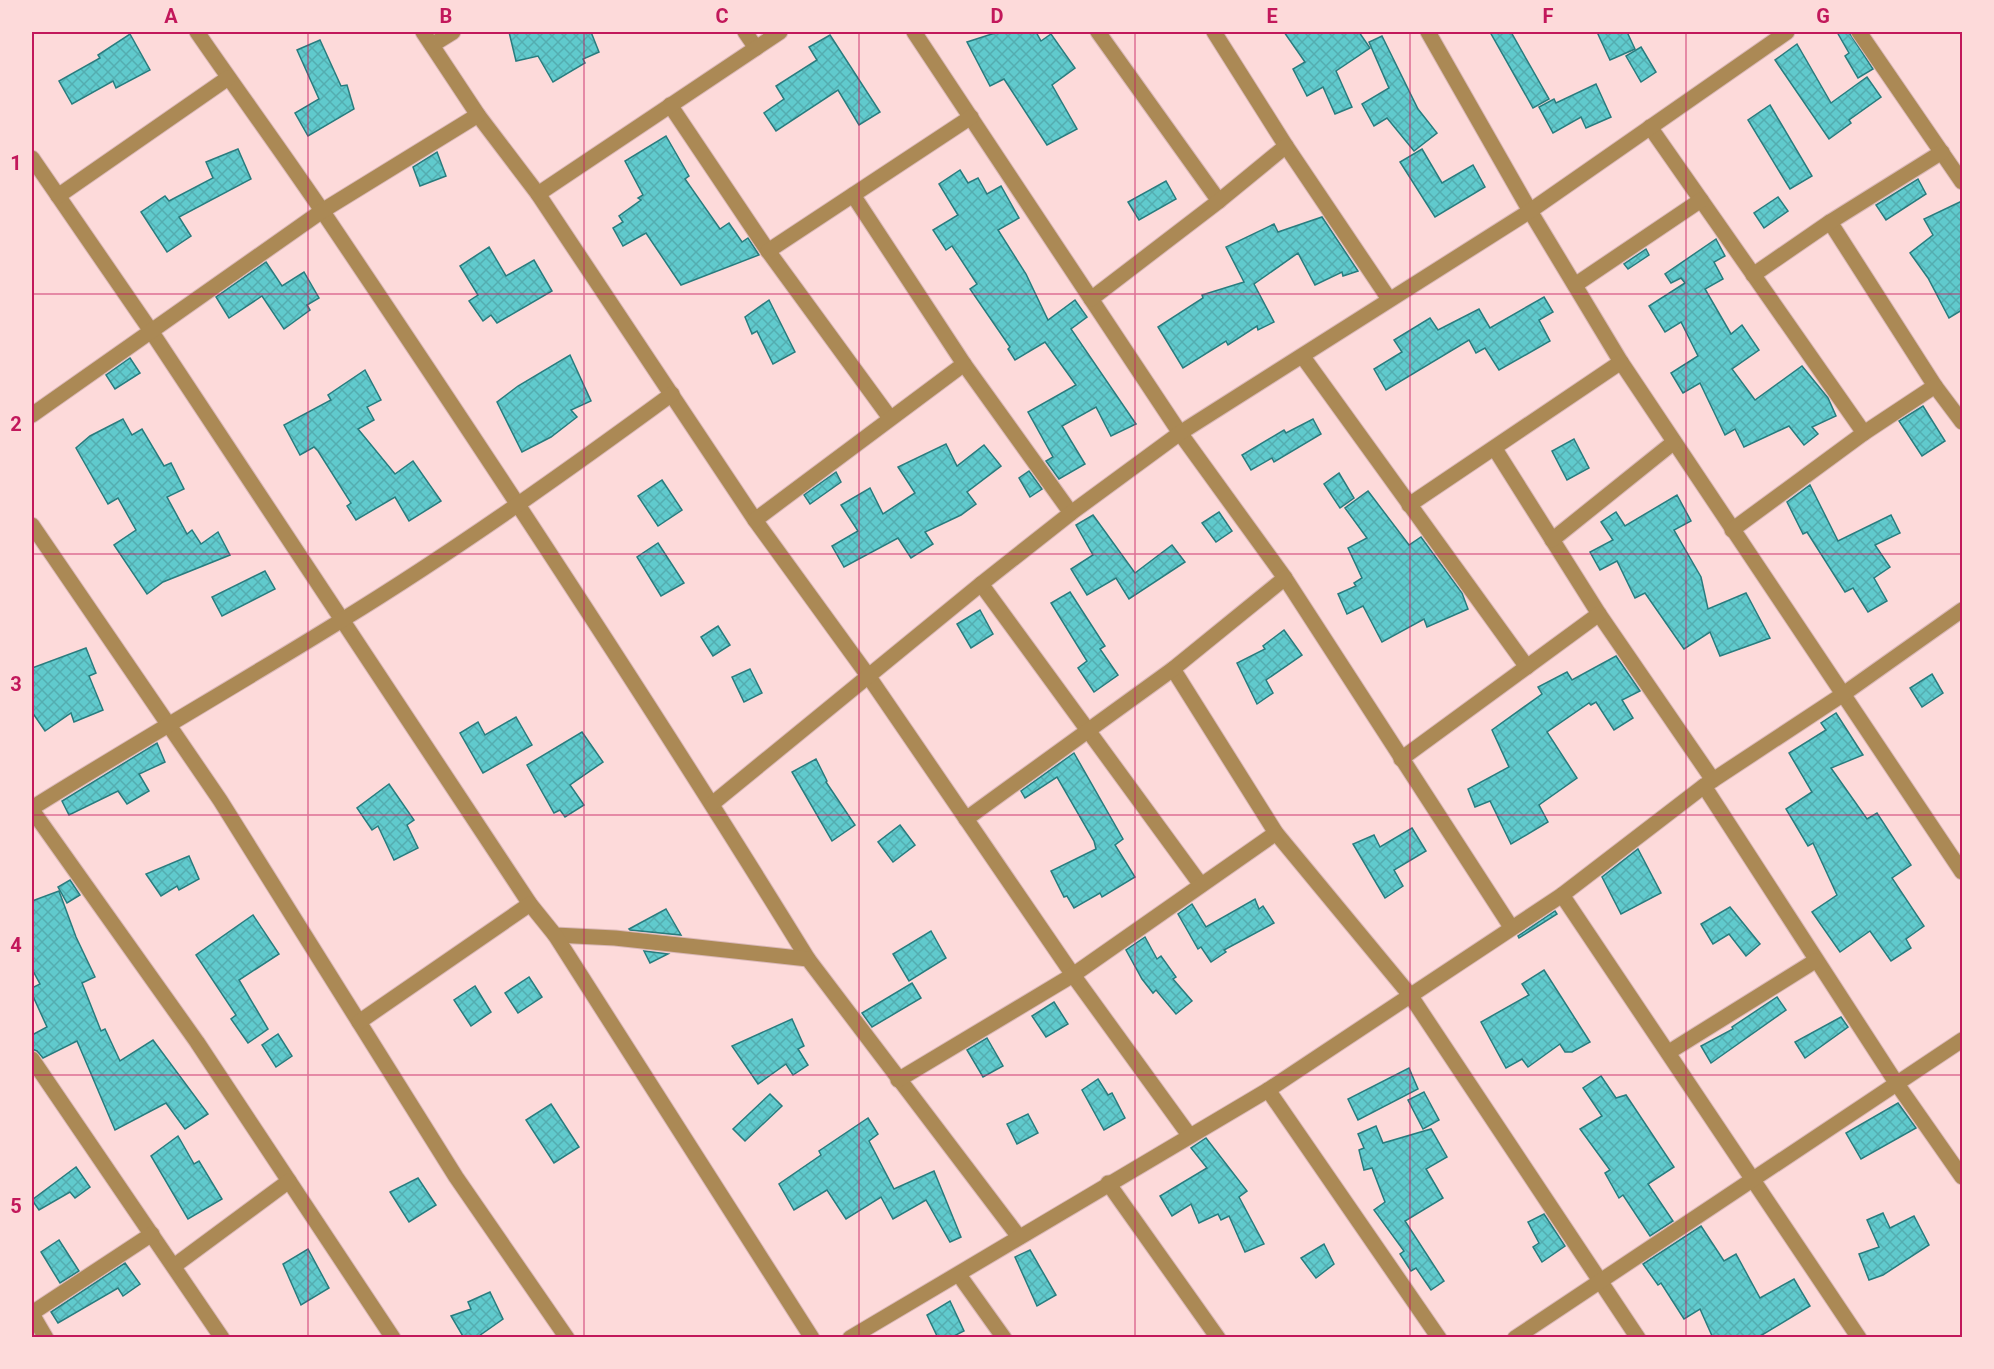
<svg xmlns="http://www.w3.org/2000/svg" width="1994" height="1369" viewBox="0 0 1994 1369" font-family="Roboto,sans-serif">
<defs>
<pattern id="building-cross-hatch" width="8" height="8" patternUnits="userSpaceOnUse" patternTransform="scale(1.5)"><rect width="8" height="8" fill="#60cacd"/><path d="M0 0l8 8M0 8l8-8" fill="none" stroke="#54adb0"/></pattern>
</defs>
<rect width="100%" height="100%" fill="#fddada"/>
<g fill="url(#building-cross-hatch)" stroke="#297c7e" stroke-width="1.5">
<polygon points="509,32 591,32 599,52 583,59 585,63 553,82 538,56 516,61"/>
<polygon points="998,32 1036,32 1041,41 1051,34 1075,68 1052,85 1077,129 1047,145 1004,79 990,86 967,42"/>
<polygon points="1284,32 1359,32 1370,48 1336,71 1352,107 1335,114 1323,87 1307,96 1293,69 1305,62"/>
<polygon points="1490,32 1511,32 1549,99 1533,108"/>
<polygon points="1597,32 1627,32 1635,49 1610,60"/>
<polygon points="1837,32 1849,32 1873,69 1858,78 1845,56 1849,53"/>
<polygon points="130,34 150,70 116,88 113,81 72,104 59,81 100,58 98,55"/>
<polygon points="830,35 880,112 859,125 838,90 776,131 764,113 784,99 776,86 817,60 809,47"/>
<polygon points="1382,36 1418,109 1437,133 1414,151 1387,118 1374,126 1362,104 1389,88 1369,42"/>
<polygon points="320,40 341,86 347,85 354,109 308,136 295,113 319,99 297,50"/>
<polygon points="1797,44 1831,103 1867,77 1881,97 1849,120 1851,123 1829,139 1775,60"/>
<polygon points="1641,47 1656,72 1641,82 1626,56"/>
<polygon points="1596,84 1611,117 1586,128 1581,117 1553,133 1539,107 1554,99 1556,103"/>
<polygon points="1770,105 1812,176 1790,189 1748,120"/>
<polygon points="666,136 689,176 685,179 720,229 729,223 742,242 748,238 759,255 681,285 646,233 623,246 613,228 623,222 619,216 641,200 638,198 643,195 625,161"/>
<polygon points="238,149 251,179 179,217 191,236 167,252 141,212 165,196 169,201 213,178 206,162"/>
<polygon points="1422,149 1442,183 1473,165 1485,187 1435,217 1400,162"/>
<polygon points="437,152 446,176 420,186 413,167"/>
<polygon points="960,170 968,183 978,178 987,194 1001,186 1019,218 998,230 1026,274 1048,320 1075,300 1087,317 1071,329 1136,424 1111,436 1096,407 1062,426 1085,464 1059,479 1046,461 1053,457 1028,412 1076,385 1045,342 1015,360 1008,349 1010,347 970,289 977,284 952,246 946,250 933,230 958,215 939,184"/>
<polygon points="1918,179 1926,194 1886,220 1876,205"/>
<polygon points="1166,181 1176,199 1139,220 1128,202"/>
<polygon points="1778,197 1788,211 1764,228 1754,213"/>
<polygon points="1962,201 1962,310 1949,318 1928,278 1910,253 1933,235 1924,219"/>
<polygon points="1322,217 1358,271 1343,276 1342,272 1315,285 1298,253 1254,284 1274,322 1258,330 1257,326 1228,345 1226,341 1183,368 1158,327 1203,298 1202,295 1244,282 1226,247 1274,224 1278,232"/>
<polygon points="1716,239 1725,256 1714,262 1723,279 1705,289 1731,334 1742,325 1759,350 1732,369 1755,400 1802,366 1828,398 1836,416 1812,427 1818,434 1804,445 1789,426 1744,447 1735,429 1725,435 1700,383 1683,393 1671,373 1698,356 1681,322 1665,332 1649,306 1685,283 1681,278 1671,283 1665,274"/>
<polygon points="489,247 506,276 534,260 552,291 497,323 491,315 483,321 469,301 478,295 460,266"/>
<polygon points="1646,249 1649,255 1628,269 1624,264"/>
<polygon points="266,262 282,286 304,272 319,298 307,305 310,310 284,329 262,296 229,318 216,297"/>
<polygon points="1544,297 1553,312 1539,320 1550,341 1499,370 1485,348 1476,353 1469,340 1386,390 1374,369 1402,352 1394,340 1430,318 1438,330 1479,309 1490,328"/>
<polygon points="769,300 795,352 773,364 757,331 752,334 745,317"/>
<polygon points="570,355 591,401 571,410 577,417 551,437 522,452 497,402 518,386"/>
<polygon points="130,358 140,373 115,389 106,375"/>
<polygon points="365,370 381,400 367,407 374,420 358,429 395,474 413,461 441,501 409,521 395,497 356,520 347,506 351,503 318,451 314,447 300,455 284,425 331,400 328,395"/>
<polygon points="1923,406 1945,441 1922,456 1899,421"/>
<polygon points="123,419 132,435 142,429 164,466 171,463 184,489 167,497 187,534 192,530 201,544 218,532 230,555 163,582 147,594 114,545 136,530 118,498 108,504 76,448 90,436"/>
<polygon points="1313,419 1321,434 1274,462 1272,458 1251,470 1242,455 1284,430 1286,433"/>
<polygon points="1574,439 1589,468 1567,480 1552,451"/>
<polygon points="946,444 957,466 984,445 1001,466 967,492 976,504 961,515 925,532 933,544 911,558 898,538 844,567 832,546 858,531 841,505 870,488 883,514 915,493 898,467"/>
<polygon points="1029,471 1042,489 1030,497 1019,478"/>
<polygon points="836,472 841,482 810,504 804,495"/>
<polygon points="1339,473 1354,498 1340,508 1324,484"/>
<polygon points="662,480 682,510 658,526 638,496"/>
<polygon points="1810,485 1838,541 1891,515 1900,533 1875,545 1890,567 1874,578 1887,601 1868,612 1853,588 1845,592 1807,532 1803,534 1787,502"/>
<polygon points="1368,491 1409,545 1421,537 1462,593 1468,609 1427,627 1424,619 1382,642 1363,606 1347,614 1338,594 1356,586 1354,583 1362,578 1348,548 1367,538 1345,508"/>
<polygon points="1677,495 1691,521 1674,530 1701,577 1708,609 1746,593 1770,638 1720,656 1710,632 1684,649 1645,593 1635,598 1617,561 1600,570 1590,552 1613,540 1601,522 1616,512 1625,526"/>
<polygon points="1219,512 1232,531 1216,542 1202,523"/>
<polygon points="1093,515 1135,573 1172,545 1185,562 1129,599 1116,578 1087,595 1071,569 1093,555 1076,525"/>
<polygon points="658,543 684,583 661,596 637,557"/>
<polygon points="265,571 275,589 222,616 212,597"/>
<polygon points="1070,592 1105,646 1100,649 1118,675 1094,692 1078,668 1087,661 1051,603"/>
<polygon points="980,610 993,634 971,648 957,624"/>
<polygon points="718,626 730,645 713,656 701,637"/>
<polygon points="1284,630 1302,655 1266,680 1273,693 1257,704 1237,663 1265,649 1263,646"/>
<polygon points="86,648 96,673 89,676 103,710 74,722 71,713 45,731 32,712 32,668"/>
<polygon points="1616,656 1640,691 1622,700 1633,718 1614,730 1596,702 1591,705 1589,703 1547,732 1577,778 1539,805 1548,822 1511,844 1490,801 1475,807 1468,789 1509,767 1492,730 1542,694 1538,687 1567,672 1572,680"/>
<polygon points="750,669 762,693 744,702 732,677"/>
<polygon points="1932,674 1943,693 1922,707 1910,688"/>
<polygon points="1836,713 1863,755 1831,768 1867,819 1877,813 1911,865 1892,878 1924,926 1906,939 1911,948 1891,961 1870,931 1840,952 1812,912 1837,895 1813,843 1808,846 1786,809 1812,792 1789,753 1826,730 1821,723"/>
<polygon points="516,717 532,745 483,773 460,733 478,722 485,735"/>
<polygon points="582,732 603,762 570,785 584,805 565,817 560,810 554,813 527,765"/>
<polygon points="157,743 165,762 139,774 149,791 127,804 118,791 69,815 62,801"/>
<polygon points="1074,753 1123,839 1115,845 1135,877 1102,897 1100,893 1074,908 1067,896 1064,897 1051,871 1096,849 1094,841 1057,777 1025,798 1021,791"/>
<polygon points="816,759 827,781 826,782 855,825 832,841 792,772"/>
<polygon points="389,784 414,820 407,825 418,848 394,860 378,826 372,830 357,808"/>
<polygon points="900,825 915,845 893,862 878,842"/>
<polygon points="1412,828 1426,851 1394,870 1403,886 1385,898 1353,844 1374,835 1380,847"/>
<polygon points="1638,849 1661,893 1621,914 1602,877"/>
<polygon points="189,856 199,879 179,890 177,886 161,896 146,874"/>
<polygon points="70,880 80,895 67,903 58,887"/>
<polygon points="59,891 76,937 95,977 82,983 101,1031 105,1029 120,1061 153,1040 208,1114 185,1129 166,1103 115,1130 77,1041 43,1058 37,1051 32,1049 32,1035 47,1027 32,994 32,988 40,984 32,969 32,901"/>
<polygon points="1255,899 1259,909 1263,906 1274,923 1224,950 1226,952 1211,962 1201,947 1198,949 1178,914 1192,904 1206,927"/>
<polygon points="1730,907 1760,944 1746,956 1729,934 1713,944 1701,924"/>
<polygon points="666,909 681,935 630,930 629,929"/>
<polygon points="1555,911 1557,914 1519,938 1518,936"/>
<polygon points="253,915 279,954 239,980 268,1029 248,1043 231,1019 236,1015 196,955"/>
<polygon points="931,931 946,958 909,981 893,954"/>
<polygon points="1145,937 1157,959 1161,956 1176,977 1173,979 1192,1001 1176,1014 1156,990 1153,993 1142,979 1126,950"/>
<polygon points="644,951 668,954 650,963"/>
<polygon points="1544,970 1590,1042 1572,1052 1565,1052 1560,1044 1528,1067 1522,1059 1506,1068 1481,1022 1529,995 1522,984"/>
<polygon points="529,977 542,997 518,1013 505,993"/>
<polygon points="912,983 921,998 872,1027 862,1013"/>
<polygon points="475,986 491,1012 471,1026 454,1000"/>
<polygon points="1777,997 1786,1010 1711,1063 1701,1046 1733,1029 1732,1027"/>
<polygon points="1054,1002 1068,1024 1046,1037 1032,1016"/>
<polygon points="1841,1017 1848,1027 1805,1058 1795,1042"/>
<polygon points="792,1019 804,1046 798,1049 808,1065 793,1075 786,1064 758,1084 732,1046"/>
<polygon points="278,1034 292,1056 276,1067 262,1045"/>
<polygon points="987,1038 1003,1066 983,1077 967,1050"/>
<polygon points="1409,1068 1418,1089 1358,1120 1348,1099"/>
<polygon points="1601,1076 1616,1098 1626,1095 1674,1167 1648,1184 1673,1221 1650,1236 1623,1195 1619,1198 1605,1173 1610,1170 1580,1129 1602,1116 1583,1088"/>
<polygon points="1098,1079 1108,1095 1112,1093 1125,1118 1104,1130 1082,1090"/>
<polygon points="1424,1092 1439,1120 1423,1129 1408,1100"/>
<polygon points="770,1094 782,1106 745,1141 733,1129"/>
<polygon points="1898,1103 1916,1128 1861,1159 1846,1133"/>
<polygon points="551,1104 579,1147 554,1163 526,1120"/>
<polygon points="1028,1114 1038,1133 1017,1144 1007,1124"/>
<polygon points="868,1118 878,1134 869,1141 894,1189 934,1171 961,1237 950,1242 926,1200 893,1219 881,1197 846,1219 827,1190 794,1210 779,1184 821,1155 819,1151"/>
<polygon points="1376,1126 1383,1143 1431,1129 1447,1157 1426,1169 1443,1198 1405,1221 1444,1281 1431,1290 1416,1268 1411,1271 1400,1254 1404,1251 1374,1210 1385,1202 1372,1168 1364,1170 1359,1150 1364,1148 1358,1134"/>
<polygon points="178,1136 194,1164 199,1161 222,1199 188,1219 151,1156"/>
<polygon points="1206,1138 1247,1191 1239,1197 1264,1244 1245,1252 1229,1216 1221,1220 1218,1214 1199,1223 1191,1204 1172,1216 1160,1196 1207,1168 1191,1148"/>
<polygon points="76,1167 90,1187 75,1198 70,1192 39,1210 32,1200"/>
<polygon points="418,1178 436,1205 409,1222 390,1192"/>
<polygon points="1883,1213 1890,1228 1914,1216 1929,1245 1883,1275 1869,1280 1859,1254 1879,1247 1867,1220"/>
<polygon points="1544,1214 1565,1246 1542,1262 1533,1247 1539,1243 1528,1222"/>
<polygon points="1701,1226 1724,1261 1736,1254 1760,1298 1794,1279 1810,1306 1757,1338 1713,1338 1700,1309 1684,1319 1661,1283 1658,1285 1643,1264"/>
<polygon points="59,1240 79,1271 60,1283 41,1252"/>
<polygon points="1324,1244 1334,1264 1316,1278 1301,1258"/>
<polygon points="308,1249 329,1288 301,1305 283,1264"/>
<polygon points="1030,1250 1056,1295 1037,1306 1015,1257"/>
<polygon points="125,1263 140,1284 123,1296 118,1288 58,1323 51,1312"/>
<polygon points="490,1292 503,1319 476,1338 464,1338 451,1316 471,1309 468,1302"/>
<polygon points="950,1301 964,1331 950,1338 938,1338 927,1315"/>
</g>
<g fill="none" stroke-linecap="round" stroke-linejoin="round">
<g stroke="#dab8b8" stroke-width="17">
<g id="street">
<path d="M197,32C239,93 283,153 325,215C490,460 653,707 808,959"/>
<polyline points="423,32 478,115 538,194 755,520 869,677 1073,975 1189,1135"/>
<polyline points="745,32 756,48"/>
<polyline points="914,32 1180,433 1285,578 1511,927"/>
<polyline points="1098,32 1219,201"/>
<polyline points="1214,32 1286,146 1389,299"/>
<polyline points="1428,32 1530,211 1621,362 1962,872"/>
<polyline points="1859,32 1962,182"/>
<polyline points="432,45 453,32"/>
<polyline points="670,105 768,251 890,418"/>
<polyline points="1650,127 1864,433"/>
<polyline points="32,158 151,331 530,904 555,935 615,938 808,959 1019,1237"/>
<polyline points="538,194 780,32"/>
<polyline points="853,195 964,364 1071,513"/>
<polyline points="58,196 228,78"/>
<polyline points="1830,222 1935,386 1962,422"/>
<polyline points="768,251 971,117"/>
<polyline points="1753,275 1830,222 1942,152"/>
<polyline points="1575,285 1701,200"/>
<polyline points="1091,299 1219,201 1286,146"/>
<polyline points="1303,357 1527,667"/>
<polyline points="32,415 322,211 478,115"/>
<polyline points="1495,449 1599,614 1713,780"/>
<polyline points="1409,505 1621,362"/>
<polyline points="755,520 964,364"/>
<polyline points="32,525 220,800 456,1177 567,1338"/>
<polyline points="1732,530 1864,433 1935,386"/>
<polyline points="1552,540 1674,442"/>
<polyline points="981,584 1201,885"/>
<polyline points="1173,669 1276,833 1410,995 1638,1338"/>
<polyline points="1401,759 1599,614"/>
<polyline points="1704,786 1897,1084 1962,1177"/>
<polyline points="712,804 981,584 1071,513 1180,433 1530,211 1787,32"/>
<path d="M32,808C134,744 239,684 342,620C456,550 564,473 672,394"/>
<polyline points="32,810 197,1042 393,1338"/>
<polyline points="966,819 1173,669 1285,578"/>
<polyline points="1562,895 1859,1338"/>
<polyline points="555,935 812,1338"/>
<polyline points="359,1022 530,904"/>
<polyline points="1669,1052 1815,961"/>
<polyline points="32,1059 222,1338"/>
<polyline points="898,1080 1073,975 1276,833"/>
<polyline points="1268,1090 1439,1338"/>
<polyline points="1108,1183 1218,1338"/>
<polyline points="174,1266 289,1181"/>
<polyline points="959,1275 1004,1338"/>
<polyline points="32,1313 152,1234"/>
<polyline points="32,1314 46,1338"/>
<polyline points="850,1338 1268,1090 1562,895 1704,786 1842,695 1962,610"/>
<polyline points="1515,1338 1962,1040"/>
</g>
</g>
<use href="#street" stroke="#ab8955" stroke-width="15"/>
</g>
<path fill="none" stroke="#c2185b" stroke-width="1.5" stroke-opacity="0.55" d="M308,32V1338M584,32V1338M859,32V1338M1135,32V1338M1410,32V1338M1686,32V1338M32,294H1962M32,554H1962M32,815H1962M32,1075H1962"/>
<rect width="1994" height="1369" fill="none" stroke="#fddada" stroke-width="66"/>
<rect x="33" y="33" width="1928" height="1303" fill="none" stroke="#c2185b" stroke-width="2"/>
<g font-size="20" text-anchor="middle" font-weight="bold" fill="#c2185b">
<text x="171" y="23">A</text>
<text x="446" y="23">B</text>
<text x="722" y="23">C</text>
<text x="997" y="23">D</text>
<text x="1272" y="23">E</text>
<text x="1548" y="23">F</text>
<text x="1823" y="23">G</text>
<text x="16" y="170">1</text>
<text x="16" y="431">2</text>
<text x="16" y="691">3</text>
<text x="16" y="952">4</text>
<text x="16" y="1213">5</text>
</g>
</svg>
